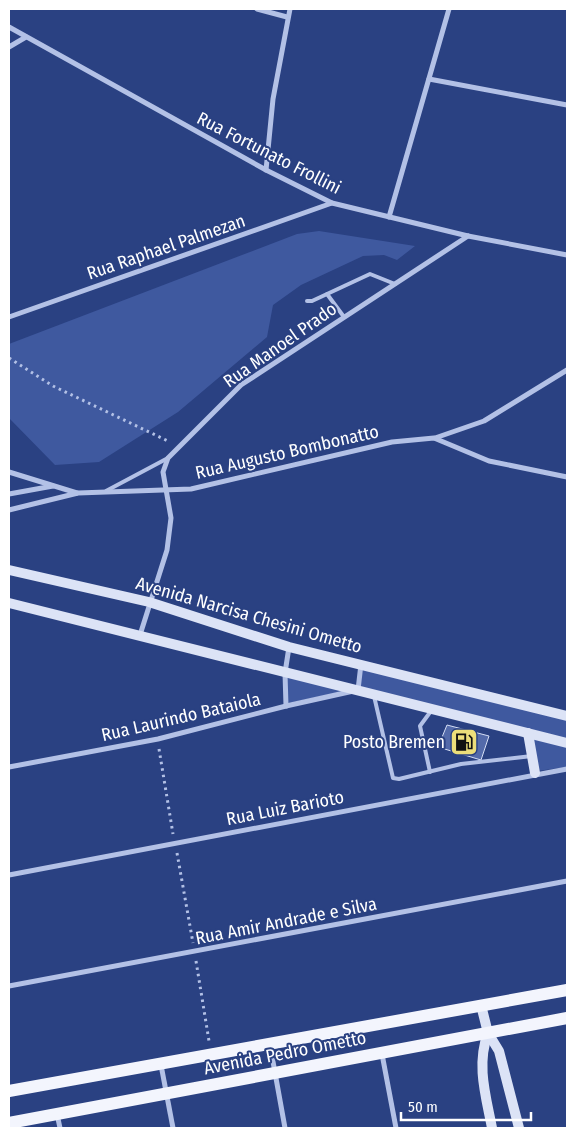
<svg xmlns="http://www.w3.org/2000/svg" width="576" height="1137" viewBox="0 0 576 1137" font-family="'Fira Sans Condensed',sans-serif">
<rect width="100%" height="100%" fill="#2a4182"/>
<g fill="#3f599f">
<polygon points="319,231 415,246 397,260 384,255 363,256 301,285 273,305 267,337 178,412 99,462 55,465 9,418 9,344 297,234"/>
<polygon points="363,666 567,718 567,741 360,689"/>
<polygon points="287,675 350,690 288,703"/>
<polygon points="530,736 567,745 567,767 537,771"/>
</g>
<polygon fill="#536aaa" stroke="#d5def5" points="447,725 489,736 481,760 438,747"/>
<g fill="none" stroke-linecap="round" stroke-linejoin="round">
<g stroke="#b3c1e6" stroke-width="3" stroke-dasharray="2.5 4" stroke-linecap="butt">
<polyline points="9,358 53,386 170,442"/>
<polyline points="159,749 173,834"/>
<polyline points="177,853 193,943"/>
<polyline points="196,961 209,1041"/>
</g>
<g stroke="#b3c1e6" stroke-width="4">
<polyline points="327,294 344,317"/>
<polyline points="307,301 312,301 370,274 395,284"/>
<polyline points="106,491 168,458"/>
<polyline points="374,696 393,778 399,779 461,764 532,756"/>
<polyline points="430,772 420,726 431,711"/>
</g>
<g stroke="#b3c1e6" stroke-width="5">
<polyline points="257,9 287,17"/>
<polyline points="9,27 266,170 332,203 468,236 567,255"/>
<polyline points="9,47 26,37"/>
<polyline points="429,79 567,105"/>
<polyline points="266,170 273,99 290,9"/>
<polyline points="389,217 449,9"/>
<polyline points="9,317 332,203"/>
<polyline points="435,438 484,421 567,370"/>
<polyline points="9,472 77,493"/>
<polyline points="9,494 53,486"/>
<polyline points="9,510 78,493 191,489 392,442 434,438 489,461 567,477"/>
<polyline points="140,635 167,550 171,518 163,472 168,458 241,385 468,236"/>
<polyline points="286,706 285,673 289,647"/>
<polyline points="9,767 158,739 286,706 358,690 361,664"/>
<polyline points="9,875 567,769"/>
<polyline points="9,986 567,881"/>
<polyline points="270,1045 285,1128"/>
<polyline points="382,1054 396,1128"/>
<polyline points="161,1065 173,1128"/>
<polyline points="57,1114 60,1128"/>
</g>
<g stroke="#dce3f6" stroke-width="10">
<polyline points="9,570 149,602 289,647 567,716"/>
<polyline points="9,603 567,743"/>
<polyline points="528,733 535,773"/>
<polyline points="481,1005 488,1033 499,1051 519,1128"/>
<path d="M488,1033C476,1065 486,1096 492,1128"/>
</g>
<g stroke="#f3f5fd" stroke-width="12">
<polyline points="9,1091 567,990"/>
<polyline points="9,1123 567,1018"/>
</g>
</g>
<defs>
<g id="fuel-square" transform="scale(1.4375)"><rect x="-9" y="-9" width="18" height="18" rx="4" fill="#ecde7a" stroke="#2a4182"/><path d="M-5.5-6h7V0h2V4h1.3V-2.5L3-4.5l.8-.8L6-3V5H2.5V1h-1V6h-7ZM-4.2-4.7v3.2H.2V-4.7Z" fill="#111"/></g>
</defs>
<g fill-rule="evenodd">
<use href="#fuel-square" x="464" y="742"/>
</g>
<g text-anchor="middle" stroke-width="4" stroke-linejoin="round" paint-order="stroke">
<g font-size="18" fill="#fff" stroke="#2a4182">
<text transform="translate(269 153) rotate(27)" y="6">Rua Fortunato Frollini</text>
<text transform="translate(166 247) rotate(-19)" y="6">Rua Raphael Palmezan</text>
<text transform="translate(280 345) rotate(-35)" y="6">Rua Manoel Prado</text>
<text transform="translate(287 452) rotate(-13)" y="6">Rua Augusto Bombonatto</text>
<text transform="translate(249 615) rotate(16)" y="6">Avenida Narcisa Chesini Ometto</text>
<text transform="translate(181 717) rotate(-13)" y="6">Rua Laurindo Bataiola</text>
<text transform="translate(285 808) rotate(-11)" y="6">Rua Luiz Barioto</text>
<text transform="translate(286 921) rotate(-11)" y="6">Rua Amir Andrade e Silva</text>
<text transform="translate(285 1053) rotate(-11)" y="6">Avenida Pedro Ometto</text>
</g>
<g font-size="18" fill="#fff" stroke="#2a4182" text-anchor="end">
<text x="445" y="748">Posto Bremen</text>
</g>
</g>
<rect width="576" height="1137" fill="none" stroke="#ffffff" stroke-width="20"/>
<path d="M401 1112v8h130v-8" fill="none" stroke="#ffffff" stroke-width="2.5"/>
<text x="408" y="1112" font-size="15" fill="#ffffff" stroke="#2a4182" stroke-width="4" paint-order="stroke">50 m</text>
</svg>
